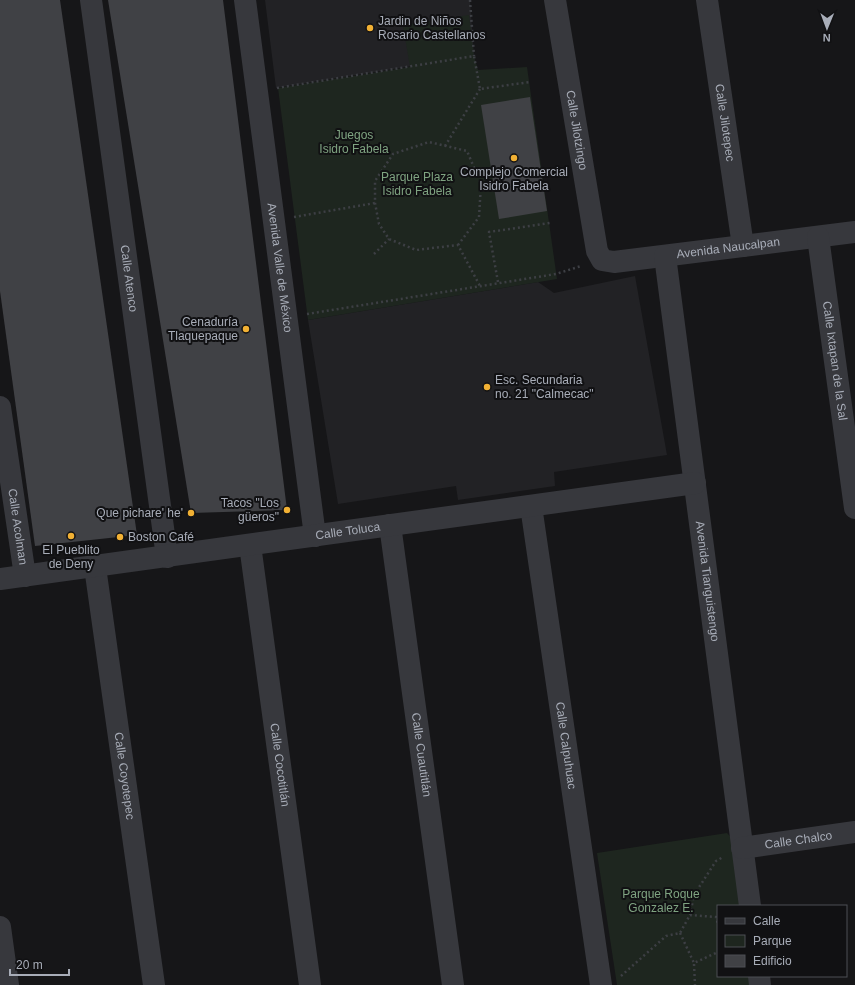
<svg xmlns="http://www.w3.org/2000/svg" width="855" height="985" viewBox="0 0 855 985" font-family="Arial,sans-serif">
<rect width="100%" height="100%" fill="#161618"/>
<g fill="#222225">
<polygon points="265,0 470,0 474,56 276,88"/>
<polygon points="635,276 667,455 554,472 555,486 458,500 456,486 338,504 308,320 538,282 554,293"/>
</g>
<g fill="#1e261f">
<polygon points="469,15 474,56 478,70 527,67 557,279 308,320 278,88 410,67 403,25"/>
<polygon points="727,833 741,849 746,906 718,906 718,976 753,976 754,985 617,985 597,853"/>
</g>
<g fill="#404145">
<polygon points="0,0 60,0 137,535 35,546 0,291"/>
<polygon points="108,0 223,0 287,510 191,513"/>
<polygon points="530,97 547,211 499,219 481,105"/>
</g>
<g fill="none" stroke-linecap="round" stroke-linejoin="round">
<g stroke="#3d3f44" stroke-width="2.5" stroke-dasharray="2 3" stroke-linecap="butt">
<polyline points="470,0 474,56"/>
<polyline points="277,88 474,56 480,89 530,82"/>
<polyline points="445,146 480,89"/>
<polyline points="294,217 375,203"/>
<polyline points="458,245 479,217 481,184 467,151 429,142 393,154 375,181 375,203 379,224 389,239 416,250 458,245 480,286"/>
<polyline points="374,254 389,239"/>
<polyline points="498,282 489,232 550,223"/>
<polyline points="307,314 556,274 581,266"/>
<polyline points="690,915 694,895 716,861 723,857"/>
<polyline points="680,933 694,963 718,952"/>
<polyline points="694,964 695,985"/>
<polyline points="621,976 666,936 680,933 690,915 716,917 718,924"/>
</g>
<g stroke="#37383d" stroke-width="22">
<path id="s1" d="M91,0L167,557"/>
<path id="s2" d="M245,0L315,536"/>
<path id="s3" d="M555,0L597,251L602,260L614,262L855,232"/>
<path id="s4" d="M707,0L743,246"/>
<path id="s5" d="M818,237L855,508"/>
<path id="s6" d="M665,256L750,906"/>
<path id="s7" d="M0,407L25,576"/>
<path id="s8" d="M531,506L601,985"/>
<path id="s9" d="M390,525L453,985"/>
<path id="s10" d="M250,545L310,985"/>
<path id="s11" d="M95,567L154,985"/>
<path id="s12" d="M0,579L695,483"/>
<path id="s13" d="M742,848L855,832"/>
<polyline points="0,927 8,985"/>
<polyline points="759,976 760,985"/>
</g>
</g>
<g fill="#f2b134" stroke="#111113" stroke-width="1.5">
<circle cx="370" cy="28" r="4"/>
<circle cx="514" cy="158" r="4"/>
<circle cx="246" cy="329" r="4"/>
<circle cx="487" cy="387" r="4"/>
<circle cx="287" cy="510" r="4"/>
<circle cx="191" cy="513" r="4"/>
<circle cx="71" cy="536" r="4"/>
<circle cx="120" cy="537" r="4"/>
</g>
<g text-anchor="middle" stroke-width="4" stroke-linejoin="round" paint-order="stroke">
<g font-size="12" fill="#a8adb8" stroke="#111113" text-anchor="start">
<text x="378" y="25">Jardin de Niños<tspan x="378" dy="14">Rosario Castellanos</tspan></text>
<text x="514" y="176" text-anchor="middle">Complejo Comercial<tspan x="514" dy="14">Isidro Fabela</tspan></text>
<text x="238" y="326" text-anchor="end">Cenaduría<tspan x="238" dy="14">Tlaquepaque</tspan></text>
<text x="495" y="384">Esc. Secundaria<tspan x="495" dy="14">no. 21 "Calmecac"</tspan></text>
<text x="279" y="507" text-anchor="end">Tacos "Los<tspan x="279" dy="14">güeros"</tspan></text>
<text x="183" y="517" text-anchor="end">Que pichare' he'</text>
<text x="128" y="541">Boston Café</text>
<text x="71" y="554" text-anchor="middle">El Pueblito<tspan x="71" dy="14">de Deny</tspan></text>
</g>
<g font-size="12" fill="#a8adb8" stroke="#111113">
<text dy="4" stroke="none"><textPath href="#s4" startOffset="124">Calle Jilotepec</textPath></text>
<text dy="4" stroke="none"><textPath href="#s3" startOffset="132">Calle Jilotzingo</textPath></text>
<text dy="4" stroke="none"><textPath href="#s3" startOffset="392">Avenida Naucalpan</textPath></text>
<text dy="4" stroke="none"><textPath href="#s2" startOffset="270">Avenida Valle de México</textPath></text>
<text dy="4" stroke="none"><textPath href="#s1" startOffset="281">Calle Atenco</textPath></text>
<text dy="4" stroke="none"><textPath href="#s5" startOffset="125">Calle Ixtapan de la Sal</textPath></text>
<text dy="4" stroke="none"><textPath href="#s7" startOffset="121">Calle Acolman</textPath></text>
<text dy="4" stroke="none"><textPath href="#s12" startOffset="351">Calle Toluca</textPath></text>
<text dy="4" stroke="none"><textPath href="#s6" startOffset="328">Avenida Tianguistengo</textPath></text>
<text dy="4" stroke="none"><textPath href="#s8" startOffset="242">Calle Calpuhuac</textPath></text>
<text dy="4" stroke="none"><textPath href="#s9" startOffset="232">Calle Cuautitlán</textPath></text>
<text dy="4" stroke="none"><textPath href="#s10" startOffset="222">Calle Cocotitlán</textPath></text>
<text dy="4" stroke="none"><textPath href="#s11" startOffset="211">Calle Coyotepec</textPath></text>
<text dy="4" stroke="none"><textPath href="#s13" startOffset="57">Calle Chalco</textPath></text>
</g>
<g font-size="12" fill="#7fa381" stroke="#111113">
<text x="354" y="139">Juegos<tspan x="354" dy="14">Isidro Fabela</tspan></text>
<text x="417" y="181">Parque Plaza<tspan x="417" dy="14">Isidro Fabela</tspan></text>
<text x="661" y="898">Parque Roque<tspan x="661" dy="14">Gonzalez E.</tspan></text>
</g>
</g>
<rect x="717" y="905" width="130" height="72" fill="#111113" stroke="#4d4f55"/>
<rect x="725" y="918" width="20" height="6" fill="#37383d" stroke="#4d4f55"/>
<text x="753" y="925" font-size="12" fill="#a8adb8">Calle</text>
<rect x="725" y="935" width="20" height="12" fill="#1e261f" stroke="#4d4f55"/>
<text x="753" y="945" font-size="12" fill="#a8adb8">Parque</text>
<rect x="725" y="955" width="20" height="12" fill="#404145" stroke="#4d4f55"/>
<text x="753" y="965" font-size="12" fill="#a8adb8">Edificio</text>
<g transform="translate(827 28) rotate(181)" stroke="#111113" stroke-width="3" paint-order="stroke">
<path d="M0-3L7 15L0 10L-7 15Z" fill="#a8adb8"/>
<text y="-6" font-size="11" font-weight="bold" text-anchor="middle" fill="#a8adb8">N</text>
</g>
<path d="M10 969v6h59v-6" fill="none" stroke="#a8adb8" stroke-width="2"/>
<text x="16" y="969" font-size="12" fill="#a8adb8" stroke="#111113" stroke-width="3" paint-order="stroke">20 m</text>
</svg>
